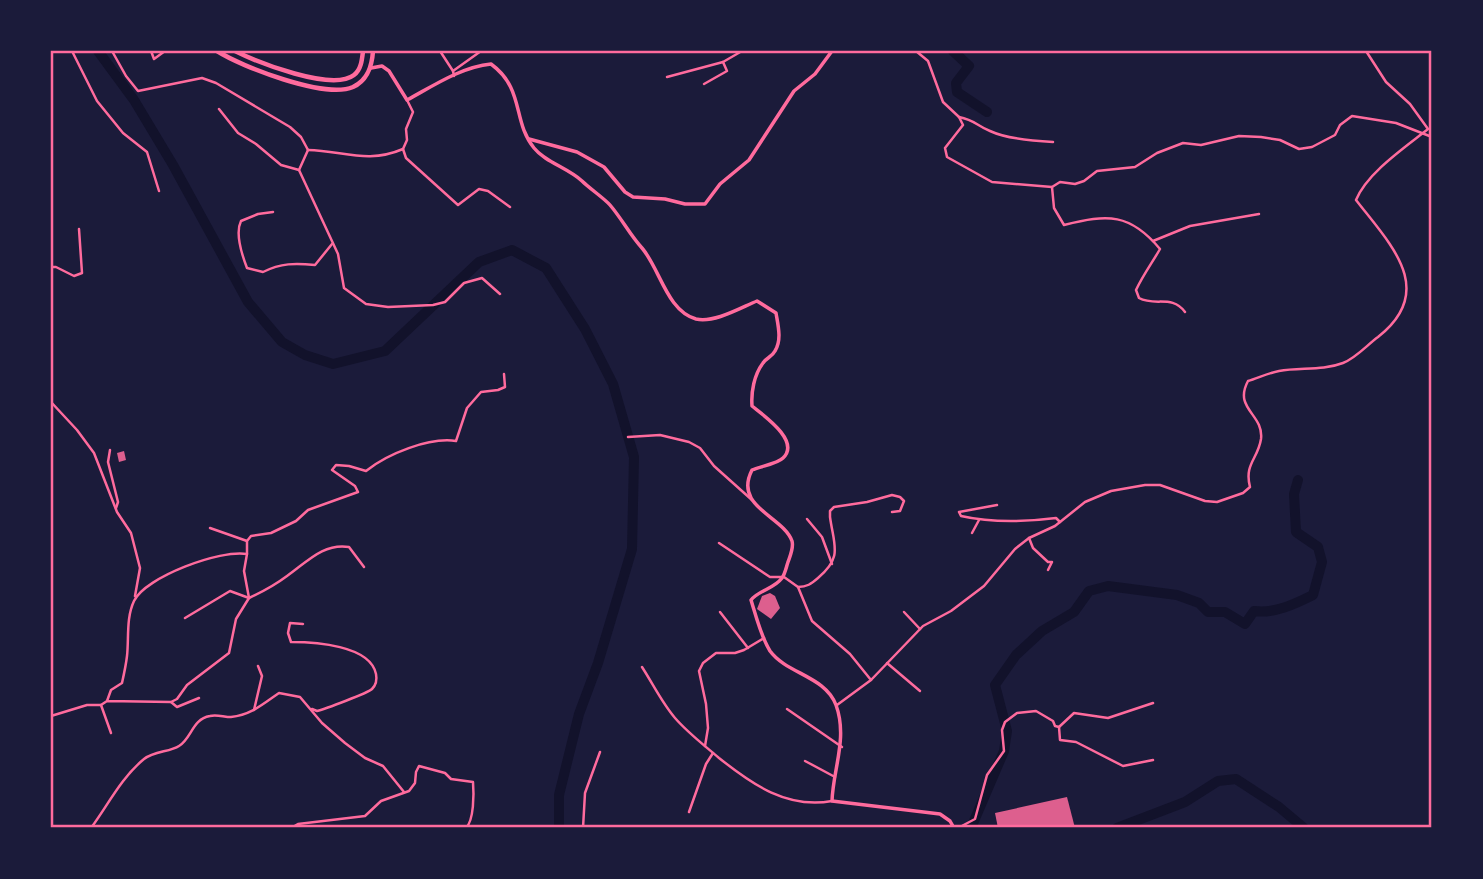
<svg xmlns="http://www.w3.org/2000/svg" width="1483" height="879" viewBox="0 0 1483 879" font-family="'Noto Sans',sans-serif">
<rect width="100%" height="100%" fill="#1b1b3a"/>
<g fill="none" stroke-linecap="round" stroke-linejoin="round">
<g stroke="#12122b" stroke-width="10">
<polyline points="98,51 134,100 173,165 248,302 282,342 305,355 333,364 385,351 479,262 512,250 546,268 585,329 613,384 634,457 632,549 598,663 579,714 559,795 559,828"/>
<polyline points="953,51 969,66 956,83 957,92 987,112"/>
<path d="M971,828L1004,751L1007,731L995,685L1016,655L1042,631L1074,612L1089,591L1108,586L1177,595L1199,603L1208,612H1225L1245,624L1254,611C1274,614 1295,604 1313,595L1322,562L1318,547L1296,532L1294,494L1298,480"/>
<polyline points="1117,828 1185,802 1218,781 1236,779 1279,807 1304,828"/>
</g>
</g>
<g fill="#dd5f8e">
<polygon points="124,451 126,460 119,462 117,453"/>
<polygon points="770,593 775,596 780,608 771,619 757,609 762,596"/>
<polygon points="1067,797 1075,828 998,828 995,813"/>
</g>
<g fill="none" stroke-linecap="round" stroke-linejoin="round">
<g stroke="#ff6b9d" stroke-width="2.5">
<polyline points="72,51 97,101 123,133 147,152 159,191"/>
<polyline points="112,51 126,76 138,91 202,78 216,83 290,127 301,137 308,150"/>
<polyline points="151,51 154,59 165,51"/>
<polyline points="440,51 453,71"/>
<polyline points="916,51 928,61 943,102 959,117 963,125 945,148 947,157 992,182 1052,187 1060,182 1075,184 1084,181 1097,171 1135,167 1157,153 1183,143 1201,145 1239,136 1261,137 1280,140 1299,149 1312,147 1335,135 1340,125 1352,116 1396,123 1432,137"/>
<polyline points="454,76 453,71 481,51"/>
<polyline points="667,77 723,62 742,51"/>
<polyline points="704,84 727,71 723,62"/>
<polyline points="219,109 238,133 256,144 281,165 299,170"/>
<path d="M959,117C975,120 977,126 990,131C1007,139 1034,141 1053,142"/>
<polyline points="403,149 406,158 458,205 479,189 488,191 510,207"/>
<polyline points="308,150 299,170 338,254 344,288 366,304 388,307 433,305 445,302 464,283 482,278 500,294"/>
<path d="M308,150C344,151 368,164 403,149L407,140L406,129L413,112L407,100"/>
<path d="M1052,187L1054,208L1064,225C1108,214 1130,213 1160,249C1152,263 1143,275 1136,290L1139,298C1155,307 1172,294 1185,312"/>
<path d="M273,212L258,214L241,221C235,233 242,255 247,268L263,272C281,263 295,263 315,265L332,244"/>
<polyline points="1153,241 1190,226 1259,214"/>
<polyline points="51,267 56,267 74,276 82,273 79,229"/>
<polyline points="51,402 77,430 94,453 117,512 131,533 140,568 135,596"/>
<polyline points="628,437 660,435 689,442 700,448 714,466 752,500"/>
<polyline points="110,450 108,462 118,502 116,508"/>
<path d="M997,505L959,512L961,516C992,523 1025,522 1056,518L1060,522"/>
<polyline points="807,519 822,537 832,564"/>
<polyline points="210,528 247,541"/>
<polyline points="972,533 979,520"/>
<polyline points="1029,538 1033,548 1048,562 1052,562 1048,570"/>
<polyline points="719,543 770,577 784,577 798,587 812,621 850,654 871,680 837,705"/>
<path d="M247,554V541L251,536L271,533L296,521L308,510L358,492L355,486L332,470L336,465L349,466L366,471C387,454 429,437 456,441L467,408L481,392L498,390L505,387L504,374"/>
<path d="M798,587C807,587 811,584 818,578C843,557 834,546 830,517V511L834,507L867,502L892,495L900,497L904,501L900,511L892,512"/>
<polyline points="720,612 748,648"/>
<polyline points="904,612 920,629"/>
<path d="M185,618L230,591L249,598C262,592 275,585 287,576C307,562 323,543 349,547L364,567"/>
<path d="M303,624L290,623L288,633L291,642C314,642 370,645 376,674C377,679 376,685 372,689C368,693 325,709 317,711L312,709"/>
<polyline points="887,663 920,691"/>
<path d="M642,667C653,684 662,703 675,718C688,733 704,745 719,758C753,785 787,809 832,801"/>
<path d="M871,680L923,626L951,611L984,586L1015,549L1029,538L1055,526L1085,502L1111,491L1145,485H1160L1205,501L1217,502L1243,493L1250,487C1244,464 1258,459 1261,439C1264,414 1233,409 1248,381C1258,378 1268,373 1279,371C1300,367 1322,371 1343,363C1356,358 1367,345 1378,337C1438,290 1390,244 1356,200C1367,173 1404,148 1428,129L1410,104L1386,82L1366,51"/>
<polyline points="171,702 177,707 199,698"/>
<polyline points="101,705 111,733"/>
<polyline points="787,709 842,747"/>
<polyline points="254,710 262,676 258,666"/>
<path d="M51,716L87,705H101L107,701L171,702L177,699L187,685L229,653L236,619L249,598L244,571L247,554C221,549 145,577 134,601C126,618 129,638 127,656C126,665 124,674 122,683L111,690L107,701"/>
<polyline points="1059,727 1060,740 1076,742 1123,766 1153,760"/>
<polyline points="705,746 708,728 706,704 699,671 703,663 716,653 735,653 744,650 764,638"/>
<polyline points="805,761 835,777"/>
<polyline points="689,812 706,764 713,753"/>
<path d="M91,828C108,805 121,778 144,759C154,751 170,752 179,746C192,738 192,719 210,716C216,714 224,717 231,717C251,715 263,704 279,693L300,697L322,723L345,743L365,758L383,766L404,792"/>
<path d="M291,828L298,824L365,816L381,801L409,791L415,783L416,772L419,766L445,773L451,779L473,782C474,794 474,820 466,828"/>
<polyline points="583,828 585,793 600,752"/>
<polyline points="958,828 975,819 987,775 1004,751 1002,730 1005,722 1017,713 1036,711 1053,721 1055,726 1059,727 1074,713 1108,718 1153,703"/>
</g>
<g stroke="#ff6b9d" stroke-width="3.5">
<path d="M371,68L382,66L389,71L407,100C433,86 461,67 491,64C525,89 512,121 534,148C545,162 568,168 582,181C589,188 605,199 610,205C622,219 630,235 642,248C660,269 667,311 696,319C715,323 740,308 757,301L776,313C778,325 782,340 775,351C772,357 766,358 763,363C754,375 751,392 752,406C763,415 801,441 783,458C777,464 761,466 752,470C733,507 783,516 792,541C794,548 790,556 788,562C786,568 785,574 782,578C774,589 759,590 751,600C756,616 761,637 770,651C787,674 825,676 836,705C848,738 833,769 832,801L940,814L950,821L954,828"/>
<polyline points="529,139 577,152 604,167 625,192 633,197 665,199 685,204 705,204 720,184 749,160 794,91 815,74 832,51"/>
</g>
<g stroke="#ff6b9d" stroke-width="4.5">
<path d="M217,51C242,67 325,99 353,87C368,80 372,66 373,51"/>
<path d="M235,51C257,62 332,92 354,75C361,70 362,60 363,51"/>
</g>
</g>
<rect width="1483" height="879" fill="none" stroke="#1b1b3a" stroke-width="105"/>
<rect x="52" y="52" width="1378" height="774" fill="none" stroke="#ff6b9d" stroke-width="2.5"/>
</svg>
